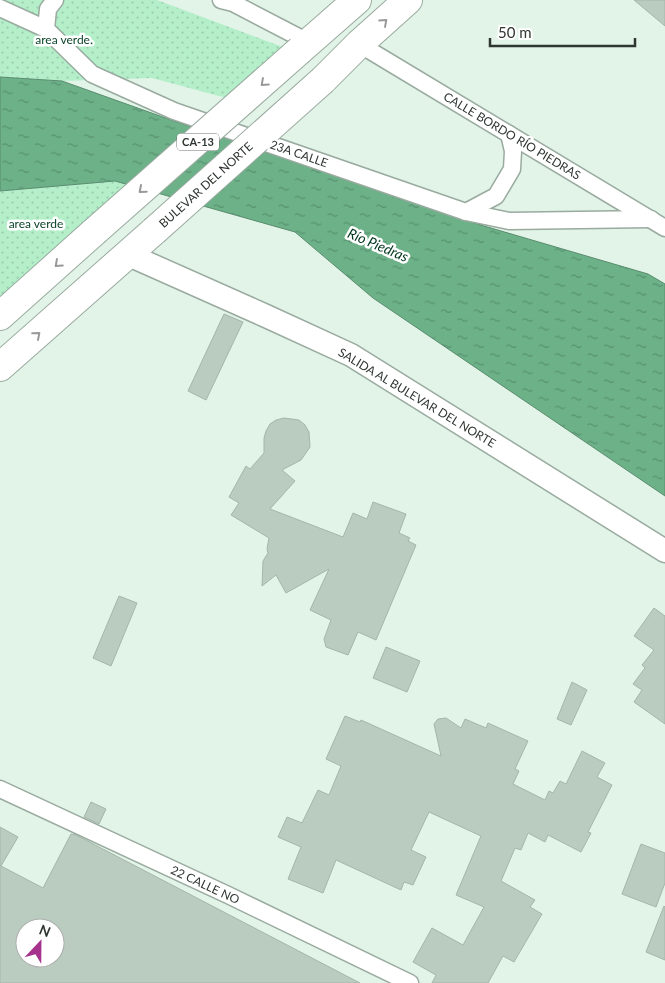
<svg xmlns="http://www.w3.org/2000/svg" width="665" height="983" viewBox="0 0 665 983" font-family="Lato,sans-serif">
<defs>
<pattern id="park-dots" width="8" height="8" patternUnits="userSpaceOnUse" patternTransform="scale(1.25)"><rect width="8" height="8" fill="#b4efca"/><path d="M2 2h.1M6 6h.1" fill="none" stroke="#9bceae" stroke-width="1.8" stroke-linecap="round"/></pattern>
<pattern id="water-ripples" width="26" height="14" patternUnits="userSpaceOnUse" patternTransform="scale(1.25)"><rect width="26" height="14" fill="#6cb188"/><path d="M2 4q2-2 4 0t4 0M15 11q2-2 4 0t4 0" fill="none" stroke="#599170"/></pattern>
</defs>
<rect width="100%" height="100%" fill="#e2f4e8"/>
<g fill="url(#park-dots)">
<polygon points="0,0 157,0 291,50 230,99 152,78 62,81 0,77"/>
<polygon points="115,181 135,187 0,304 0,191"/>
</g>
<polygon fill="url(#water-ripples)" stroke="#5a8c6e" points="0,77 62,81 174,121 484,226 648,274 665,284 665,496 373,298 295,232 115,181 0,191"/>
<g fill="#bacbc0" stroke="#a4b5a9" fill-rule="evenodd">
<polygon points="634,0 665,0 665,26"/>
<polygon points="224,314 243,322 206,400 188,391"/>
<polygon points="284,418 299,420 305,425 309,432 310,447 301,460 282,470 295,481 270,509 343,537 353,513 367,519 373,502 406,514 399,533 410,538 408,541 416,545 376,640 358,632 348,655 326,647 324,639 331,620 310,610 329,569 286,593 276,575 262,586 263,561 268,553 267,549 269,538 231,515 239,503 229,497 246,466 250,469 264,453 264,438 266,431 270,424 276,420"/>
<polygon points="119,596 137,603 111,666 93,658"/>
<polygon points="654,608 665,616 665,724 634,702 642,690 633,684 645,668 642,665 654,650 634,636"/>
<polygon points="386,647 420,661 407,692 373,678"/>
<polygon points="572,682 587,690 571,725 557,719"/>
<polygon points="345,716 360,722 361,720 441,756 434,724 438,719 446,718 461,728 465,719 486,728 488,723 528,741 515,769 519,771 513,784 545,800 549,791 553,793 560,781 566,784 582,751 605,763 597,777 612,785 588,832 591,833 581,852 548,835 545,842 528,833 521,850 515,848 501,881 535,900 530,907 542,914 514,962 503,956 488,983 432,983 436,975 413,962 432,928 463,945 484,907 456,895 481,836 429,812 411,850 426,857 413,885 404,882 401,890 336,860 323,893 288,879 301,847 278,837 287,817 302,823 318,790 329,795 341,766 326,759"/>
<polygon points="91,802 106,809 99,824 84,817"/>
<path d="M0,827L18,837L1,866L43,888L71,834L76,835L360,983H0ZM25,928H55V958H25Z"/>
<polygon points="641,844 665,853 665,883 656,907 622,894"/>
<polygon points="664,906 665,907 665,960 646,952"/>
</g>
<g fill="none" stroke-linecap="round" stroke-linejoin="round">
<g stroke="#99aa9f" stroke-width="19">
<g id="street">
<polyline points="221,0 233,3 308,42"/>
<polyline points="0,8 46,29 92,74 174,111 466,212 496,196 512,169 513,151 509,134"/>
<polyline points="46,29 48,9 55,0"/>
<polyline points="359,44 665,228"/>
<polyline points="466,212 509,221 651,219"/>
<polyline points="0,789 228,895 410,983"/>
</g>
</g>
<g stroke="#99aa9f" stroke-width="25">
<polyline id="secondary" points="129,255 266,316 351,355 665,551"/>
</g>
<g stroke="#99aa9f" stroke-width="30">
<g id="highway">
<polyline points="300,50 357,0"/>
<polyline points="323,80 359,44 408,0"/>
<polyline points="0,316 94,232"/>
<polyline points="0,367 154,231"/>
</g>
</g>
<use href="#street" stroke="#fff" stroke-width="16"/>
<use href="#secondary" stroke="#fff" stroke-width="22"/>
<use href="#highway" stroke="#fff" stroke-width="28"/>
<g stroke="#99aa9f" stroke-width="30" stroke-linecap="butt">
<g id="highway-bridge">
<polyline points="154,231 323,80"/>
<polyline points="94,232 300,50"/>
</g>
</g>
<use href="#highway-bridge" stroke="#fff" stroke-width="28"/>
</g>
<defs><path id="oneway-chevron" d="M-2-3.5L2.5 0L-2 3.5" fill="none" stroke-width="1.6" stroke-linecap="round" stroke-linejoin="round" transform="scale(1.25)"/></defs>
<g stroke="#979a98">
<use href="#oneway-chevron" transform="translate(384 22) rotate(-42)"/>
<use href="#oneway-chevron" transform="translate(264 83) rotate(138)"/>
<use href="#oneway-chevron" transform="translate(142 190) rotate(139)"/>
<use href="#oneway-chevron" transform="translate(58 264) rotate(138)"/>
<use href="#oneway-chevron" transform="translate(37 335) rotate(-41)"/>
</g>
<g text-anchor="middle" stroke-width="5" stroke-linejoin="round" paint-order="stroke">
<rect fill="#fff" stroke="#6d726f" stroke-width="1" x="177" y="133.5" width="42" height="17" rx="4"/>
<g font-size="11" font-weight="bold" fill="#2f3631">
<text x="198" y="146">CA-13</text>
</g>
<g font-size="12" fill="#063f25" stroke="#fff">
<text x="64" y="44">area verde.</text>
<text x="36" y="228">area verde</text>
</g>
<g font-size="12" fill="#2f3631" stroke="#fff">
<text transform="translate(512 136) rotate(31)" y="4">CALLE BORDO RÍO PIEDRAS</text>
<text transform="translate(299 154) rotate(19)" y="4">23A CALLE</text>
<text transform="translate(206 185) rotate(-42)" y="4">BULEVAR DEL NORTE</text>
<text transform="translate(417 398) rotate(31)" y="4">SALIDA AL BULEVAR DEL NORTE</text>
<text transform="translate(205 885) rotate(25)" y="4">22 CALLE NO</text>
</g>
<g font-size="14" font-style="italic" fill="#00381e" stroke="#fff">
<text transform="translate(378 245) rotate(23)" y="5">Río Piedras</text>
</g>
</g>
<g transform="translate(40 943) rotate(22)"><circle r="24" fill="#ffffff" stroke="#acafad"/>
<path d="M0-4L9 19L0 12L-9 19Z" fill="#a5338e"/>
<text y="-8" font-size="14" font-weight="bold" text-anchor="middle" fill="#2f3631">N</text>
</g>
<path d="M490 38v8h145v-8" fill="none" stroke="#2f3631" stroke-width="2.5"/>
<text x="498" y="38" font-size="15" fill="#2f3631" stroke="#ffffff" stroke-width="4" paint-order="stroke">50 m</text>
</svg>
